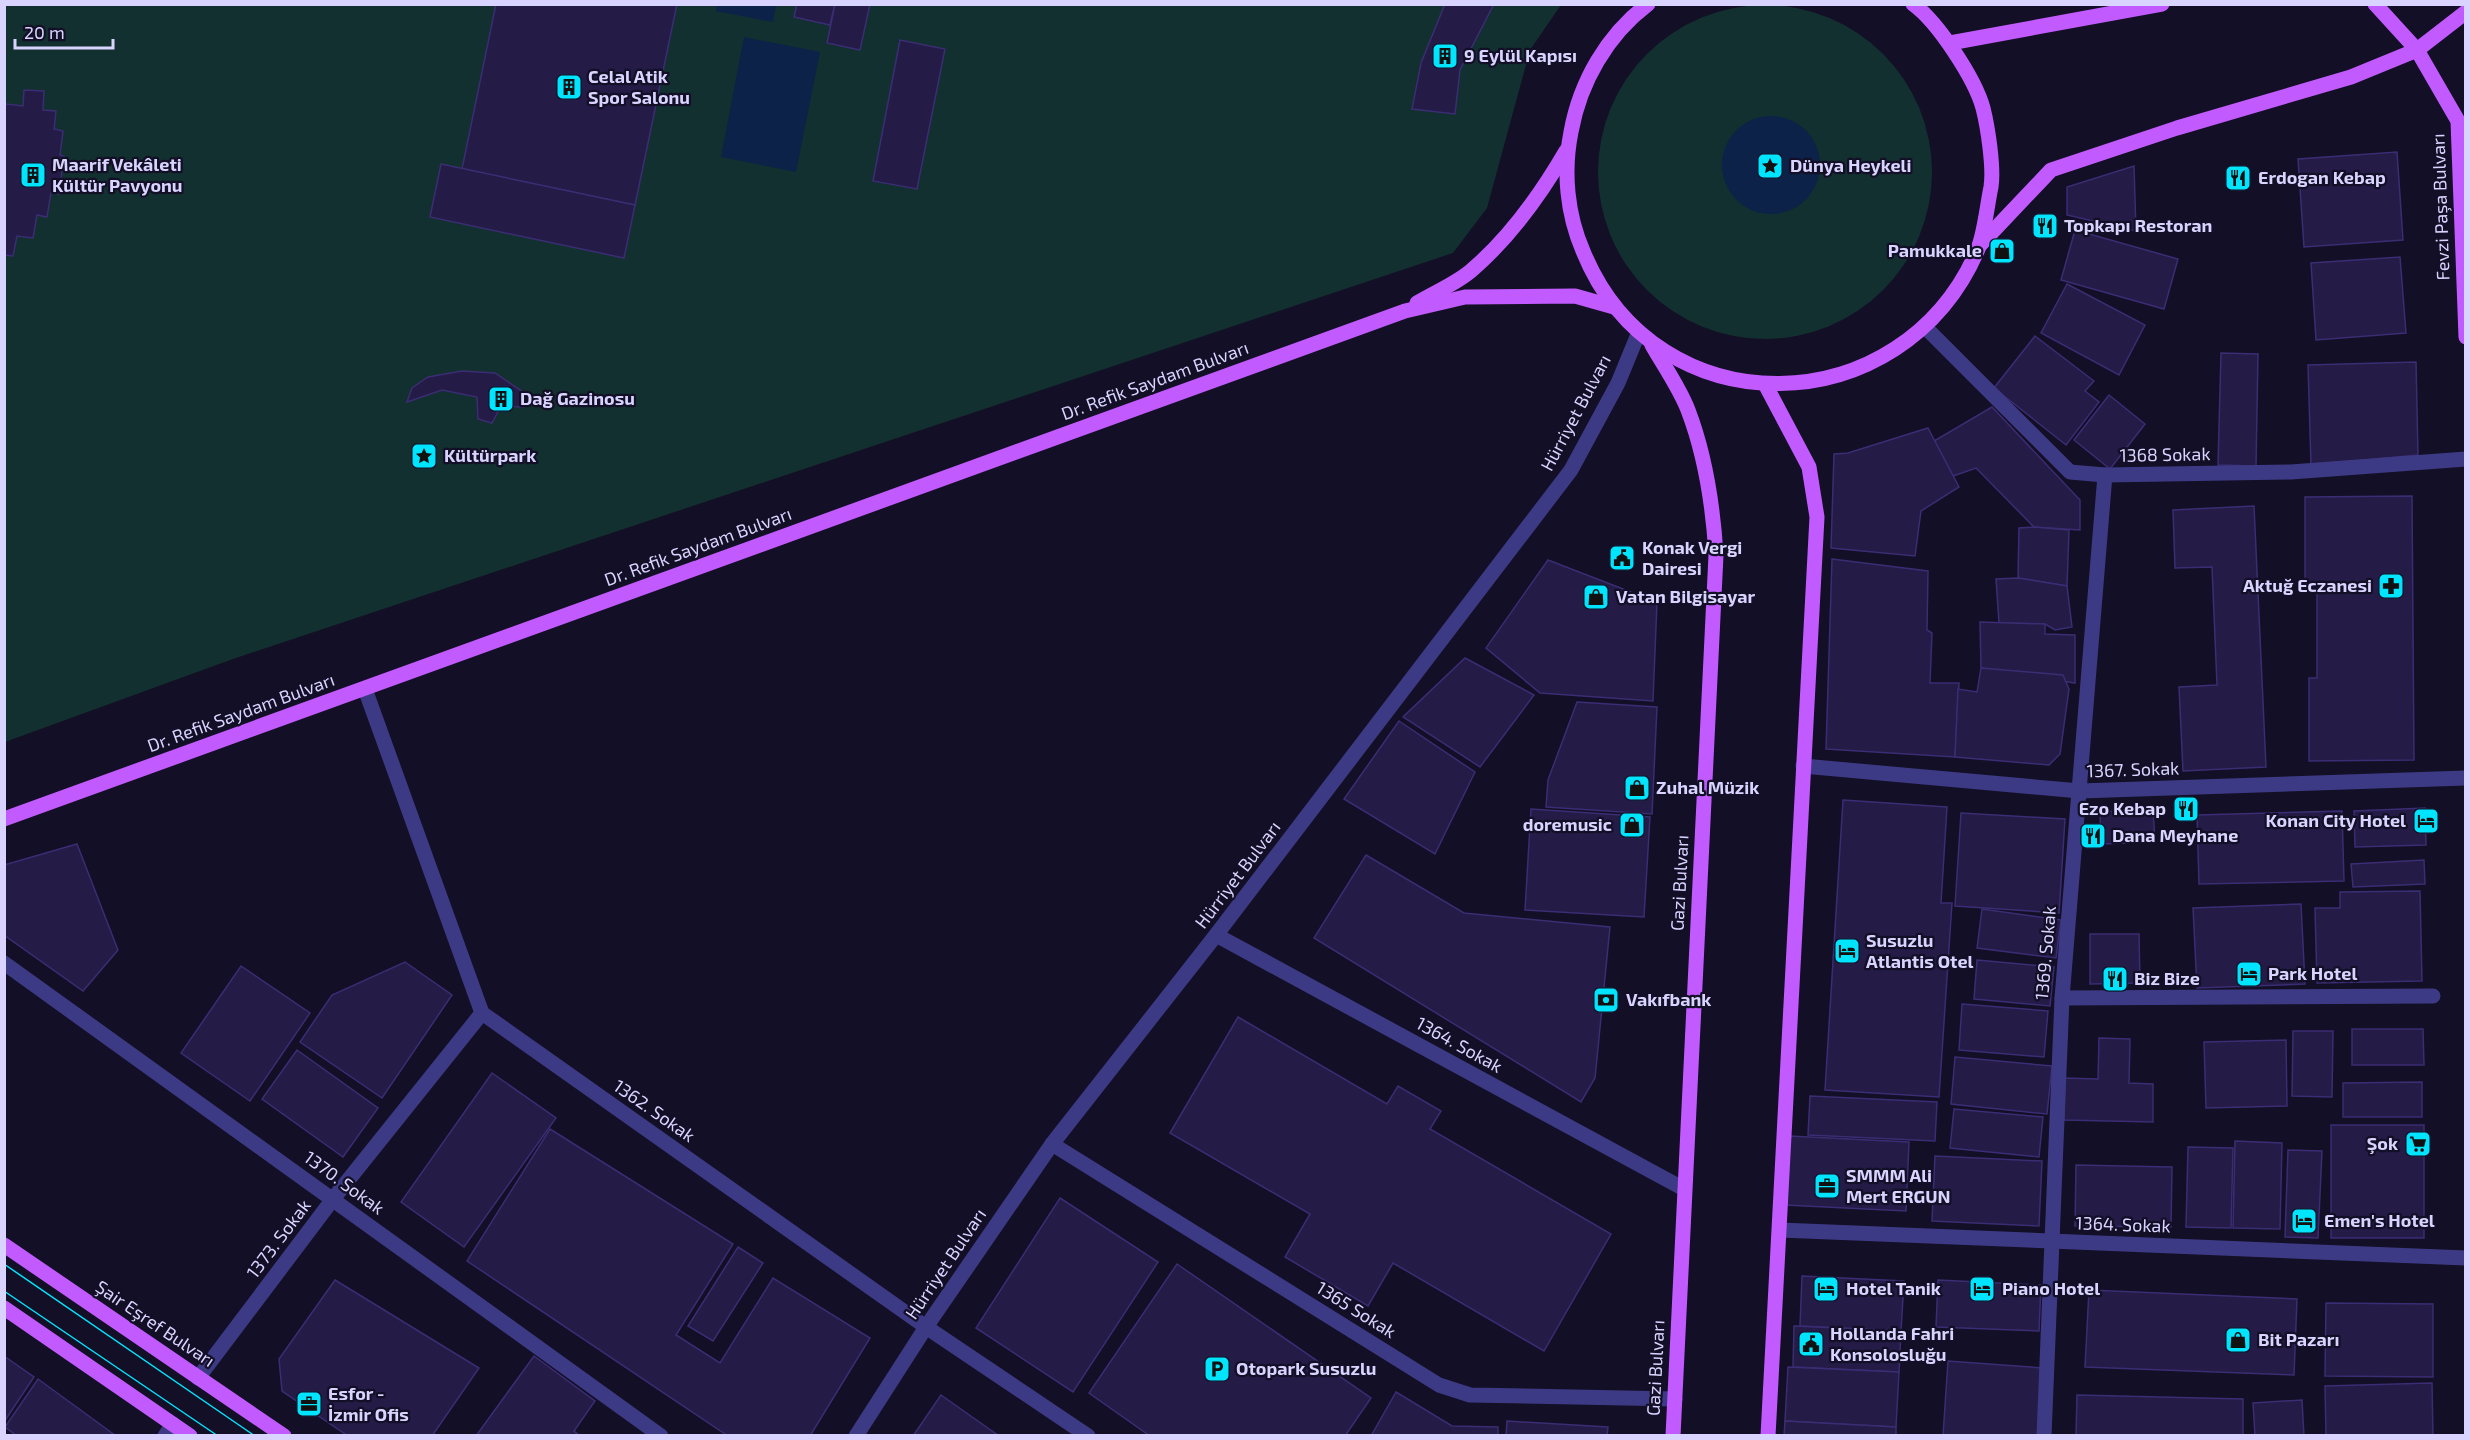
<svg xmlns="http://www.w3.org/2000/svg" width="2470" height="1440" viewBox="0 0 2470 1440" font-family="'Exo 2',sans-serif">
<rect width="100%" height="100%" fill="#130f26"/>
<g fill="#12302f">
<circle cx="1765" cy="172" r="167"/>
<polygon points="5,5 1561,5 1530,50 1487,208 1453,253 233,659 5,742"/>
</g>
<g fill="#0c2248">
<polygon points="717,5 717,4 776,5 773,22 716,11"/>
<polygon points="744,37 820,52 796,172 721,157"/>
<circle cx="1771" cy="165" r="49"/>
</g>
<g fill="#241b47" stroke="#3b2d73" stroke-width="1.5">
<polygon points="496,4 677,4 635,205 462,169"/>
<polygon points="797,4 835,4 830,25 794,17"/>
<polygon points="835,4 870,4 860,50 827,43"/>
<polygon points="1445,4 1494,4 1460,70 1455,114 1412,109 1421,63"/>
<polygon points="900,40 945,49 917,189 873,181"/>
<polygon points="24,90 44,91 43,110 56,111 54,129 63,131 60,155 64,156 59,194 51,193 47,217 37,215 33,238 17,236 13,256 4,255 4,114 6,104 23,106"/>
<polygon points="2397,152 2403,240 2304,247 2298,159"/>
<polygon points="441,164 635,205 624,258 430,217"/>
<polygon points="2134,166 2136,231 2067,215 2067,187"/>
<polygon points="2075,230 2178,259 2164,309 2061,280"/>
<polygon points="2400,257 2406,333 2316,340 2311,263"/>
<polygon points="2067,284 2145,325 2119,375 2041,333"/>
<polygon points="2035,336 2094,381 2085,391 2099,402 2066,445 1994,388"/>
<polygon points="2221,353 2258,354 2256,466 2218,465"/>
<polygon points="2416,362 2418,455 2311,465 2308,365"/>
<polygon points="462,371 495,373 523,392 524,407 501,406 492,423 478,419 477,397 442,390 407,402 412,388 428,377"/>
<polygon points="2109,395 2145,424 2110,469 2074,440"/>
<polygon points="1992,407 2080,500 2080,530 2034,527 1976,468 1953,476 1934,441"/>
<polygon points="1928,428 1959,487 1921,511 1915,556 1831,548 1834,454 1848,453"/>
<polygon points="2412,496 2414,760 2309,761 2309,678 2317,678 2317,587 2305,587 2305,497"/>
<polygon points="2254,506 2266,767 2183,771 2179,687 2217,685 2212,567 2175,568 2173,510"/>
<polygon points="2034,527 2069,530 2067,586 2018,578 2019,528"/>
<polygon points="1832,559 1928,571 1927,630 1932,633 1930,683 1959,683 1955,757 1826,749"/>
<polygon points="1548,560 1657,602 1653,701 1540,693 1486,648"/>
<polygon points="2018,578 2067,586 2072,627 2055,630 2045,624 1999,623 1996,579"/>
<polygon points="1980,622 2045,624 2045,634 2075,635 2075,683 1981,668"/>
<polygon points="1465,658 1534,695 1480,767 1403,717"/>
<polygon points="1981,668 2063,675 2069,689 2060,754 2049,765 1955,757 1958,689 1977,692"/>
<polygon points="1577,702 1657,707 1652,814 1546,807 1548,780"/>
<polygon points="1399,721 1475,772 1435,854 1344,799"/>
<polygon points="1843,800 1947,807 1941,903 1952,903 1939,1097 1825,1090"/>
<polygon points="2425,808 2426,845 2355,847 2354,811"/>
<polygon points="1531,809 1650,817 1644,917 1525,910"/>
<polygon points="2153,809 2155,842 2101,844 2100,812"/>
<polygon points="2342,811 2344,881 2199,884 2197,815"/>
<polygon points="1961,813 2065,819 2059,913 1955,906"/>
<polygon points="77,844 118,950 83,991 4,935 4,865"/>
<polygon points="1366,855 1464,913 1610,927 1595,1078 1581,1102 1314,938"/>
<polygon points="2424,860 2425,884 2353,887 2351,864"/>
<polygon points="2420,891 2422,981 2317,983 2315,908 2340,908 2340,892"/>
<polygon points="2301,904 2305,984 2197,988 2193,908"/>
<polygon points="1982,909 2061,920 2056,958 1977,948"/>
<polygon points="2090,934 2139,934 2140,983 2090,984"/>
<polygon points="1977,960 2054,967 2050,1006 1974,999"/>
<polygon points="405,962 452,995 382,1098 300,1042 332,995"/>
<polygon points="241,966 310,1013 250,1101 181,1053"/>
<polygon points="1962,1004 2048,1011 2044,1057 1959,1050"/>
<polygon points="1238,1017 1387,1104 1398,1086 1441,1111 1430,1129 1611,1234 1544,1351 1393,1263 1368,1306 1285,1257 1310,1214 1170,1133"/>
<polygon points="2352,1029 2423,1029 2424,1065 2352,1065"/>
<polygon points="2293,1031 2333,1031 2332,1097 2292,1096"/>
<polygon points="2099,1038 2130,1039 2129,1083 2153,1084 2153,1122 2064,1120 2065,1078 2098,1079"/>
<polygon points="2286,1040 2287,1106 2206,1108 2204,1042"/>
<polygon points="297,1050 378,1108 343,1157 262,1099"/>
<polygon points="1955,1057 2052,1066 2047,1114 1951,1104"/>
<polygon points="492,1073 556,1118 464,1247 401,1202"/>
<polygon points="2422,1082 2422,1117 2343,1117 2343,1083"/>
<polygon points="1810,1096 1937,1102 1935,1141 1808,1135"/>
<polygon points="1954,1109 2043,1117 2039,1157 1950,1148"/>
<rect x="2331" y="1125" width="93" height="113"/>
<polygon points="550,1129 733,1244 676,1335 720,1363 773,1278 870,1338 810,1436 728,1436 467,1261"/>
<polygon points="1789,1136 1909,1142 1906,1211 1785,1205"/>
<polygon points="2235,1141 2282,1143 2280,1229 2233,1228"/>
<polygon points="2188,1147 2233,1148 2231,1228 2186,1227"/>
<polygon points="2288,1150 2322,1151 2318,1238 2285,1237"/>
<polygon points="1935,1156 2042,1161 2039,1226 1932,1221"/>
<polygon points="2076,1165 2172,1167 2171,1227 2075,1226"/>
<polygon points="1060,1198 1158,1262 1073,1392 976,1328"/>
<polygon points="738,1247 763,1263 713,1341 688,1326"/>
<polygon points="1177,1264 1371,1398 1345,1436 1150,1436 1089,1393"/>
<polygon points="1802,1276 1904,1281 1901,1331 1800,1326"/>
<polygon points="335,1280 479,1368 432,1436 348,1436 282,1391 279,1359"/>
<polygon points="1938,1280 2041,1285 2039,1331 1936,1327"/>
<polygon points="2089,1290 2297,1299 2294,1375 2085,1367"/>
<polygon points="2326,1303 2433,1304 2433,1377 2325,1376"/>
<polygon points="1794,1326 1901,1331 1899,1372 1793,1367"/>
<polygon points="4,1356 34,1377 4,1422"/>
<polygon points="534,1356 595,1401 574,1431 580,1436 476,1436"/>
<polygon points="1948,1361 2043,1368 2039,1436 1943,1436"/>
<polygon points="1788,1367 1899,1372 1896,1427 1785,1421"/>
<polygon points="38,1379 97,1422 116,1436 17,1436 5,1427"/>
<polygon points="2432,1383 2433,1436 2326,1436 2325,1386"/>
<polygon points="1396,1392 1452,1426 1498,1427 1498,1436 1371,1436"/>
<polygon points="941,1395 999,1436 913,1436"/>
<polygon points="2077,1395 2243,1399 2243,1436 2076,1436"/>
<polygon points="2302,1400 2304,1436 2255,1436 2253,1403"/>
<polygon points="1507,1421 1608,1427 1607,1436 1506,1436"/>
<polygon points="1785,1421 1896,1427 1896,1436 1784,1436"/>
</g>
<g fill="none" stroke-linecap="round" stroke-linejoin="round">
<g stroke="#3d3a85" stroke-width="15">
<polyline points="1925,327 2070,472 2105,475 2291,472 2466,459"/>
<polyline points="365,689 482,1013 926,1327 1088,1436"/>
<polyline points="1803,766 2080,791 2466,778"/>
<polyline points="1216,935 1684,1189"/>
<polyline points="4,963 661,1436"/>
<polyline points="2062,998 2433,996"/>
<polyline points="1052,1144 1439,1385 1470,1395 1675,1399"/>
<polyline points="1780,1230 2466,1258"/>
<polyline points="198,1378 333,1199 482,1013"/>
<polyline points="165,1436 173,1424"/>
<polyline points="856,1436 926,1327 1052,1144 1216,935 1571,470 1618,383 1639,332"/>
<polyline points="2044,1436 2062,998 2105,475"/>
</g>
<g stroke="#c25bff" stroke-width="15">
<path d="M1648,4C1607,35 1580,82 1571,132C1563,172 1567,214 1583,251C1656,431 1903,425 1978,249C1985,230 1987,206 1991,187C1994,168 1988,128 1983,108C1975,79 1938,22 1913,4"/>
<polyline points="2375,4 2417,50 2458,121 2466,337"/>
<polyline points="1950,43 2162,4"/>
<polyline points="1979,246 2051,170 2177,128 2351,77 2417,50 2466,12"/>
<path d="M1417,303C1435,292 1458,283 1473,269C1511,236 1541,194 1566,151"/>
<path d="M1652,345C1664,366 1679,387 1688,410C1706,457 1713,505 1716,555L1673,1436"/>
<polyline points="1765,384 1809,467 1817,517 1768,1436"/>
<polyline points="4,819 1405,311 1465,297 1575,296 1614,307"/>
<polyline points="4,1245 284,1436"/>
<polyline points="4,1308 190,1436"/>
</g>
<g stroke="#00e5ff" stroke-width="1.5">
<polyline points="4,1264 255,1436"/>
<polyline points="4,1291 218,1436"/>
</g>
</g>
<defs>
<g id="building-square" transform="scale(1.35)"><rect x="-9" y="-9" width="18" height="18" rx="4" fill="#00e5ff" stroke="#130f26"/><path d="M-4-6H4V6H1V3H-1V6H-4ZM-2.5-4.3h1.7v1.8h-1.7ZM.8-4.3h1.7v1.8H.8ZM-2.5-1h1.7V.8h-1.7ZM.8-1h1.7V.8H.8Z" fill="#111"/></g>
<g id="sight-square" transform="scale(1.35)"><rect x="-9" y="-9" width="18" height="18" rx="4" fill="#00e5ff" stroke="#130f26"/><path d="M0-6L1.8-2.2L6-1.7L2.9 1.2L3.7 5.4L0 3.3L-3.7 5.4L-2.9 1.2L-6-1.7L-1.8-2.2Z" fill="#111"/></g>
<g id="restaurant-square" transform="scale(1.35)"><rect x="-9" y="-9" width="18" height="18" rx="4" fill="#00e5ff" stroke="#130f26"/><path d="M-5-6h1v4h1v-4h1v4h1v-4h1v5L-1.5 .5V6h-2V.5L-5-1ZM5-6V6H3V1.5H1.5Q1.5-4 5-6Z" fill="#111"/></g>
<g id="shop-square" transform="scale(1.35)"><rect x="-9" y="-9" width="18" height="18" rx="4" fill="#00e5ff" stroke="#130f26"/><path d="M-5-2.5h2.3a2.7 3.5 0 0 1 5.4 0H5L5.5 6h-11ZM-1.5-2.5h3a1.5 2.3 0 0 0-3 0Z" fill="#111"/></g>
<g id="civic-square" transform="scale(1.35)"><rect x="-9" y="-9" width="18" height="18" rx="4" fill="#00e5ff" stroke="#130f26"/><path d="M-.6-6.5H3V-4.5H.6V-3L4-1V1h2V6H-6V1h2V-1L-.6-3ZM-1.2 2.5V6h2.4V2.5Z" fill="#111"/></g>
<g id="pharmacy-square" transform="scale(1.35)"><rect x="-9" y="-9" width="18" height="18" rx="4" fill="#00e5ff" stroke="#130f26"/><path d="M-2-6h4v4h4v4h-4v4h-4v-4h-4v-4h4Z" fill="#111"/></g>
<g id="hotel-square" transform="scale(1.35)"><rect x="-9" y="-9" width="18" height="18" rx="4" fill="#00e5ff" stroke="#130f26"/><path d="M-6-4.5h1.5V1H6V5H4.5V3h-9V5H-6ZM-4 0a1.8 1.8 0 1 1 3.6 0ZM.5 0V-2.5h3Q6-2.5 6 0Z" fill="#111"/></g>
<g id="bank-square" transform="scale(1.35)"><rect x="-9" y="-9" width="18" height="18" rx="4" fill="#00e5ff" stroke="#130f26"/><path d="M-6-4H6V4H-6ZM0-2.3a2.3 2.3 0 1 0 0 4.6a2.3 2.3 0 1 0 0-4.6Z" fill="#111"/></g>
<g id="supermarket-square" transform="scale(1.35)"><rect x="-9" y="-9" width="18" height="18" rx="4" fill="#00e5ff" stroke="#130f26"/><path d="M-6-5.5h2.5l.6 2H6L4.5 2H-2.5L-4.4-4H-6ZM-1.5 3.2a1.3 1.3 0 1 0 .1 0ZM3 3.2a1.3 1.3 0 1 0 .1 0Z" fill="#111"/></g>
<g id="office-square" transform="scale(1.35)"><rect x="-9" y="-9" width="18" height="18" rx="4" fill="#00e5ff" stroke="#130f26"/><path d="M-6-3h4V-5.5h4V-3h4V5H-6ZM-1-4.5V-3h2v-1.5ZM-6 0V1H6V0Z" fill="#111"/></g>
<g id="parking-square" transform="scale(1.35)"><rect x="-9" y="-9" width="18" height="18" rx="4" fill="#00e5ff" stroke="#130f26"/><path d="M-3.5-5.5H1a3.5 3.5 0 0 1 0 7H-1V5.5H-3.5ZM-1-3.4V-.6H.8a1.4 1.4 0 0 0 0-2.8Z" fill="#111"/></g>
</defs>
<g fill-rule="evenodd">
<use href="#building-square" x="1445" y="56"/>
<use href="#building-square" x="569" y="87"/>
<use href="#sight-square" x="1770" y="166"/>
<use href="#building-square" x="33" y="175"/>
<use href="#restaurant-square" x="2238" y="178"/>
<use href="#restaurant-square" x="2045" y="226"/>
<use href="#shop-square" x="2002" y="251"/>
<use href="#building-square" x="501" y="399"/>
<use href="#sight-square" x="424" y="456"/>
<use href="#civic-square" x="1622" y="558"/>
<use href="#pharmacy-square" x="2391" y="586"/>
<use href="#shop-square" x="1596" y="597"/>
<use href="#shop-square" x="1637" y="788"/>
<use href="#restaurant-square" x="2186" y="809"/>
<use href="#hotel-square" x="2426" y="821"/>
<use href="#shop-square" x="1632" y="825"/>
<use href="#restaurant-square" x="2093" y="836"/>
<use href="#hotel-square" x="1847" y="951"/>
<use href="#hotel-square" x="2249" y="974"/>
<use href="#restaurant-square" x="2115" y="979"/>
<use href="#bank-square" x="1606" y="1000"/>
<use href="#supermarket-square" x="2418" y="1144"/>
<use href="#office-square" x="1827" y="1186"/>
<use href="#hotel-square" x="2304" y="1221"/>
<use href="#hotel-square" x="1826" y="1289"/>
<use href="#hotel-square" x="1982" y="1289"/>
<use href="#shop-square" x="2238" y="1340"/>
<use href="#civic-square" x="1811" y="1344"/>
<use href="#parking-square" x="1217" y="1369"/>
<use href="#office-square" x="309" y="1404"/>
</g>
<g text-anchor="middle" stroke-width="4.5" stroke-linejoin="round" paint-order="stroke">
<g font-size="18" font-weight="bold" fill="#d9d4ff" stroke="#130f26" text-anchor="start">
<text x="1464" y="62">9 Eylül Kapısı</text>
<text x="588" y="83">Celal Atik<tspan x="588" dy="21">Spor Salonu</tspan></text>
<text x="52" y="171">Maarif Vekâleti<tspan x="52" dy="21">Kültür Pavyonu</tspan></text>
<text x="1790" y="172">Dünya Heykeli</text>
<text x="2258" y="184">Erdogan Kebap</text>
<text x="2064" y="232">Topkapı Restoran</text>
<text x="1982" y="257" text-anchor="end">Pamukkale</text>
<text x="520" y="405">Dağ Gazinosu</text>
<text x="444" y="462">Kültürpark</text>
<text x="1642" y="554">Konak Vergi<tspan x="1642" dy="21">Dairesi</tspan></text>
<text x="2372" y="592" text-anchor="end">Aktuğ Eczanesi</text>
<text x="1616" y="603">Vatan Bilgisayar</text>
<text x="1656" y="794">Zuhal Müzik</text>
<text x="2166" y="815" text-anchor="end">Ezo Kebap</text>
<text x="2406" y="827" text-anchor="end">Konan City Hotel</text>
<text x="1612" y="831" text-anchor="end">doremusic</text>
<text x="2112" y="842">Dana Meyhane</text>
<text x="1866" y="947">Susuzlu<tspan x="1866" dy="21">Atlantis Otel</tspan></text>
<text x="2268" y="980">Park Hotel</text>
<text x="2134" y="985">Biz Bize</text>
<text x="1626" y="1006">Vakıfbank</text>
<text x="2398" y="1150" text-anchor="end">Şok</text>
<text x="1846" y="1182">SMMM Ali<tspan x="1846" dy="21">Mert ERGUN</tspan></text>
<text x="2324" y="1227">Emen's Hotel</text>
<text x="1846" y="1295">Hotel Tanik</text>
<text x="2002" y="1295">Piano Hotel</text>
<text x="1830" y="1340">Hollanda Fahri<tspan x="1830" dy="21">Konsolosluğu</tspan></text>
<text x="2258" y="1346">Bit Pazarı</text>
<text x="1236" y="1375">Otopark Susuzlu</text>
<text x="328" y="1400">Esfor -<tspan x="328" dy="21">İzmir Ofis</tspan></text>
</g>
<g font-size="18" fill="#d9d4ff" stroke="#130f26">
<text transform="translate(2441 207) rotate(-92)" y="6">Fevzi Paşa Bulvarı</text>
<text transform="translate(1155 381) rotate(-20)" y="6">Dr. Refik Saydam Bulvarı</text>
<text transform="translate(1576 413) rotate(-62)" y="6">Hürriyet Bulvarı</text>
<text transform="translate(2165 455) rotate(-1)" y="6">1368 Sokak</text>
<text transform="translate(698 547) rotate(-20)" y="6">Dr. Refik Saydam Bulvarı</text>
<text transform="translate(241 713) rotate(-20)" y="6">Dr. Refik Saydam Bulvarı</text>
<text transform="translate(2133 770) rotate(-2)" y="6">1367. Sokak</text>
<text transform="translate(1238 875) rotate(-53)" y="6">Hürriyet Bulvarı</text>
<text transform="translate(1680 883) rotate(-87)" y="6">Gazi Bulvarı</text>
<text transform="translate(2046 953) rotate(-85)" y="6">1369. Sokak</text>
<text transform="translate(1459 1045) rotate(29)" y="6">1364. Sokak</text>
<text transform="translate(654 1111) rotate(35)" y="6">1362. Sokak</text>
<text transform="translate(344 1183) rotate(36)" y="6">1370. Sokak</text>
<text transform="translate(2123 1225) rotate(2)" y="6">1364. Sokak</text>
<text transform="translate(279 1239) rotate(-53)" y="6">1373. Sokak</text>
<text transform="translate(946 1264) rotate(-56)" y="6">Hürriyet Bulvarı</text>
<text transform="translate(1356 1310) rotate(32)" y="6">1365 Sokak</text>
<text transform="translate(155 1324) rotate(34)" y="6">Şair Eşref Bulvarı</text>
<text transform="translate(1656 1368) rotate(-87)" y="6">Gazi Bulvarı</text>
</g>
</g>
<rect width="2470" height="1440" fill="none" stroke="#d9d4ff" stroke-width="12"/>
<path d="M15 39v9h98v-9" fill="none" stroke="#d9d4ff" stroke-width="3"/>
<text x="24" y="39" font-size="18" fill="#d9d4ff" stroke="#130f26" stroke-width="4.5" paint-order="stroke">20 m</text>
</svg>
